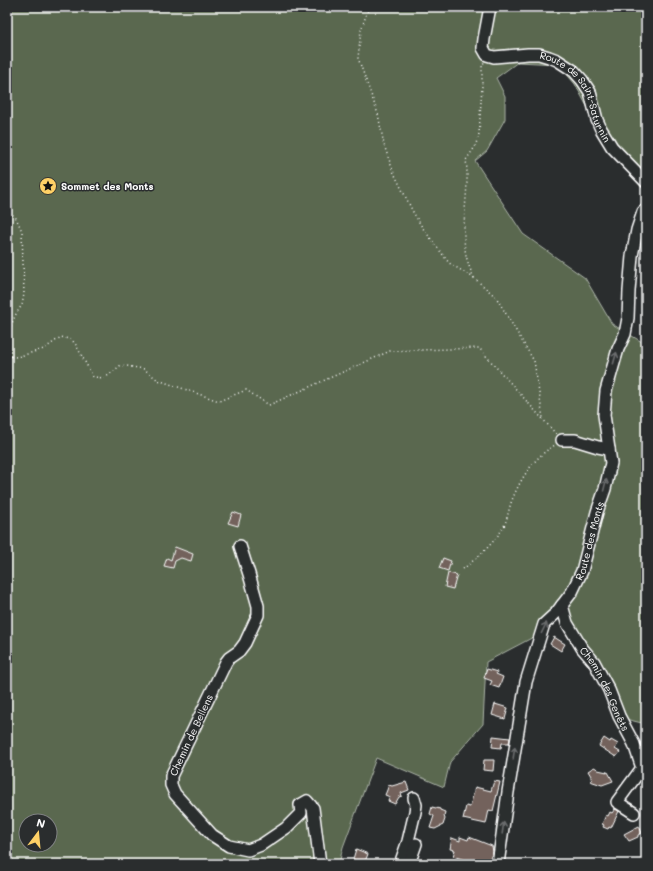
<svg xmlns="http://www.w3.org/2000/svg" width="653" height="871" viewBox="0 0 653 871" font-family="Mali,sans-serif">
<rect width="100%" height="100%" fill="#2a2d2e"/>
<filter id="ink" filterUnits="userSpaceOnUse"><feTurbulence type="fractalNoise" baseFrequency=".025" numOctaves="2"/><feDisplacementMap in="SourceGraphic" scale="8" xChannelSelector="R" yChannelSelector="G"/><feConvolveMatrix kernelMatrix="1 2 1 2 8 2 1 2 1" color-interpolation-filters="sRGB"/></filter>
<g filter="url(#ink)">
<path fill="#5a6850" stroke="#acb4a8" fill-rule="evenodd" d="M7,7H646V192L613,155L575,84L558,64L518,62L496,78L505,96V119L487,151L475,161L523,234L585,278L612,324L642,342L646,355V724L613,716L601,679L577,649L567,635L558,615L545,631L486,662L483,724L450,762L444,787L376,758L343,847L339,864H7ZM26,821H50V845H26Z"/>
<g fill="#73625b" stroke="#fff">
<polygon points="233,512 241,515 238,526 228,523"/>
<polygon points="175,547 193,554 191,561 181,558 175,561 173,568 164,566 167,558 171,560"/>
<polygon points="443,558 451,561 448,571 439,568"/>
<polygon points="448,573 457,575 453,589 445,587"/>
<polygon points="554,637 565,644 561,651 550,644"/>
<polygon points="487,669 497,672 496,674 503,677 499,688 490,685 492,681 484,678"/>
<polygon points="495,704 508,708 505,719 492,715"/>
<polygon points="493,736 510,738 509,743 502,743 501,748 492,747"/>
<polygon points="604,738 610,742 611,740 618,744 615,749 620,752 616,757 599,746"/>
<polygon points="484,760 494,760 493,771 483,770"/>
<polygon points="594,767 596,768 598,770 607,772 606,773 608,772 613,781 602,785 590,781 592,780 591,778 591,776 588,771"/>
<polygon points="494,781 500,782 493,811 489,810 486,824 463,819 466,806 470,807 475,787 491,791"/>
<polygon points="406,782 409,790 401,793 402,796 399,797 395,804 388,801 390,797 385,795 389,785 392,786"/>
<polygon points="432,807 440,809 440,810 445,812 444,816 445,819 443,825 435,829 430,828 434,816 430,814"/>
<polygon points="615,809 619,811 611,828 609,827 608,829 603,827 604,825 602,824 606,815 608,816 610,812 612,813"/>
<polygon points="639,826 642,833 638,835 638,837 629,841 624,834"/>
<polygon points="460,837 468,840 469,837 492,846 493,852 487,864 477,864 453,856 455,850 450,849 452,838 460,841"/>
<polygon points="356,849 368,854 364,864 353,864 355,860 353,859"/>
</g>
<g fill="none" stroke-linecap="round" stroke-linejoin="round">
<g stroke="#fff" stroke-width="14">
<g id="minor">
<path id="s1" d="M490,7L484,39L483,48L487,55L494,57L528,54H539L549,57L557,60L574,71L582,80L590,92L597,120L601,129L612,147L646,182"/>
<polyline points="562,440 575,440 598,447 609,449"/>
<polyline points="240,546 249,574 258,606 258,615 245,643 239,651 229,658 226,662 171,776 171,785 175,794 212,835 229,846 248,850 261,845 286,828 301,813 300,805 307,801 313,808 320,864"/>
<path id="s2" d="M562,605L567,623L582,648L594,662L609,690L619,716L634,744L642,768L646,773"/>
<polyline points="634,813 617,802 642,768"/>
<polyline points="400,864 408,841 415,812 416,805 414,798"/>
<polyline points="409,864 416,844"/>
<path id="s3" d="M498,864L508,792L526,682L544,624L556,613L572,592L582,571L597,512L605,489L611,463L604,415L606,391L618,349L625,334L628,318L629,291L632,256L637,230L643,212L646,209"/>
</g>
</g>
<g stroke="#fff" stroke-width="1.5" stroke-dasharray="1 3" stroke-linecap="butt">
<polyline points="369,7 361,30 358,58 378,114 384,145 393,171 413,212 422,227 449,263 474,278 496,297 534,361 543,418"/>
<polyline points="7,206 9,211 7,214"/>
<polyline points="7,209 16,218 22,231 24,294 22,305 16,314 9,330 9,344 7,348"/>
<path d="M474,278C470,269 466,259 465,249C461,219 470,189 466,160L475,147L479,134L482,86V67L484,62"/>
<polyline points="7,356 17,357 44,349 61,337 72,340 76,345 93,377 105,378 121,365 144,369 158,380 219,401 246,390 269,405 390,351 479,348 556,434"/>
<path d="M463,569C478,557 497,541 505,524C508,516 509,508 512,500C521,478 534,457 555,445"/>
</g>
<use href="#minor" stroke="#2a2d2e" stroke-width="11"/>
</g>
<defs><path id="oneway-shaft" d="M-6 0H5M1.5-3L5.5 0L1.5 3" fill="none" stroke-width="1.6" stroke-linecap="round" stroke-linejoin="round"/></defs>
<g stroke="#6a6c6d">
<use href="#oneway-shaft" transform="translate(615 358) rotate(-74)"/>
<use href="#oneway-shaft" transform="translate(605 485) rotate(-76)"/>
<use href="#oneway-shaft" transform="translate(544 628) rotate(-64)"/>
<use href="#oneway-shaft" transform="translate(514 753) rotate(-81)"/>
<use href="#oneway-shaft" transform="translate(503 828) rotate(-82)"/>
</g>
</g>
<defs>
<g id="sight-disc" transform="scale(0.9)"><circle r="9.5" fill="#ffd166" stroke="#2a2d2e"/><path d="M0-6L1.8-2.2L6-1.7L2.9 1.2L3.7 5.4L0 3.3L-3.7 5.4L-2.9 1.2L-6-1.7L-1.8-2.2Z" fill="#111"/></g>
</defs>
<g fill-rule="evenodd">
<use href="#sight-disc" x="48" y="186"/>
</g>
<g text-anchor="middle" stroke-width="3" stroke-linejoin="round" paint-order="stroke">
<g font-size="10" fill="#fff" stroke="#2a2d2e">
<text dy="4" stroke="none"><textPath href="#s1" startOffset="162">Route de Saint-Saturnin</textPath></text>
<text dy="4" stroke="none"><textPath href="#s3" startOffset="342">Route des Monts</textPath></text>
<text dy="4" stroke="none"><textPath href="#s2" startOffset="95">Chemin des Genêts</textPath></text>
<text transform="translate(191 735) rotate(-65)" y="4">Chemin de Bellens</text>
</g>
<g font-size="10" font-weight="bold" fill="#fff" stroke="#2a2d2e" text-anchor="start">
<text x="61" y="190">Sommet des Monts</text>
</g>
</g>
<rect width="653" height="871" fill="none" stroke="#2a2d2e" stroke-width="24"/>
<rect x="12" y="12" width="629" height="847" fill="none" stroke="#fff" stroke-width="1.5" filter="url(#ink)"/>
<g transform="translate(38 833) rotate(16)"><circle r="19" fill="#2a2d2e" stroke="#7f8182"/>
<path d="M0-3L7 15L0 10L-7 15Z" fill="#ffd166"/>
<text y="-6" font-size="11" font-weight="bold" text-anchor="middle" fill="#ffffff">N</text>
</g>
</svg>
